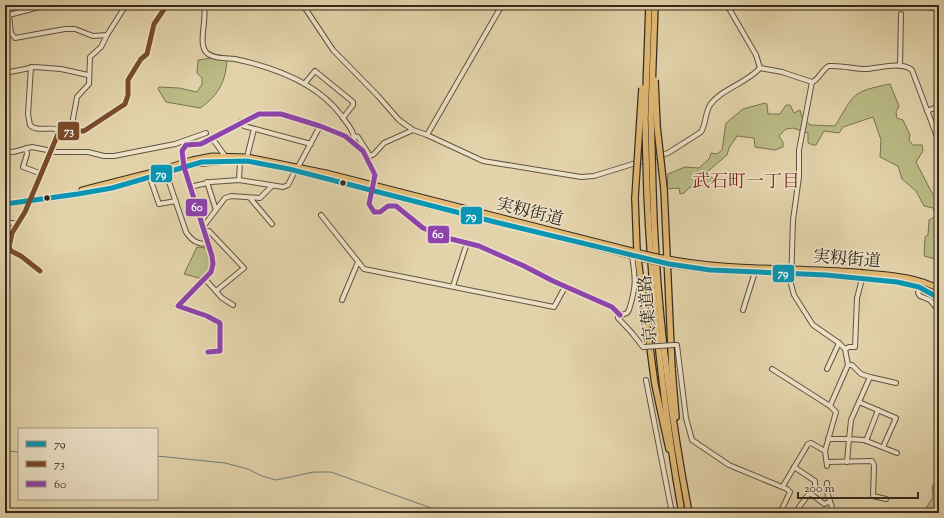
<svg xmlns="http://www.w3.org/2000/svg" width="944" height="518" viewBox="0 0 944 518" font-family="'Sorts Mill Goudy','Noto Serif JP',serif">
<rect width="100%" height="100%" fill="#e3d3ab"/>
<filter id="stains"><feTurbulence type="fractalNoise" baseFrequency=".005" numOctaves="4"/><feColorMatrix values="0 0 0 0 .2 0 0 0 0 .09 0 0 0 0 .02 0 0 0 .5 -.17"/></filter>
<radialGradient id="worn" r=".72"><stop offset=".6" stop-color="#630" stop-opacity="0"/><stop offset="1" stop-color="#630" stop-opacity=".3"/></radialGradient>
<g fill="#babb85" stroke="#787252">
<path d="M211,58L227,60C226,81 218,96 200,108L166,102L158,89L159,87L179,88L197,92L202,84V78L197,73L198,60Z"/>
<path d="M890,84L899,106L896,112L897,118L903,120L910,135L909,140L913,145H922L923,151L916,162L931,191L939,204V260L924,256L925,237L928,235L929,220L936,216L933,208L924,206L916,191L902,179L898,166L880,157L881,140L873,117L843,127L839,133L824,131L816,145H813L808,143V133L793,128L786,129L779,136L783,142V147L775,150L755,147L754,138L737,136L729,148L727,155L707,172L714,180L708,186L690,187L684,193L680,194L679,188L667,189L668,174L685,167L699,168L709,159L711,153L717,154L722,150L726,123L743,109L765,103L767,104L768,114H780L786,105H790L794,113L800,110L802,117L810,125L835,126C855,93 851,92 890,84Z"/>
<path d="M197,247L206,248C215,259 211,269 203,279L184,274Z"/>
<polygon points="939,482 939,513 923,513 933,497 932,487 934,483"/>
</g>
<polygon fill="#97b6b2" stroke="#707e77" points="895,5 939,5 939,10 935,11"/>
<g fill="none" stroke-linecap="round" stroke-linejoin="round">
<g stroke="#707e77" stroke-width="1">
<polyline points="5,451 19,452"/>
<polyline points="157,456 225,463 248,469 262,476 276,480 314,472 331,472 445,513"/>
</g>
<g stroke="#605441" stroke-width="6">
<g id="minor">
<path d="M204,5C207,20 198,43 206,52C212,59 226,58 235,59C273,67 317,83 341,115C347,124 355,131 354,142"/>
<path d="M303,5L333,50L378,96L399,120L413,130L427,135L483,161L581,177L594,176L668,153L701,132C706,124 705,113 710,105C721,89 747,83 760,68L782,72L812,82C820,79 821,70 829,66C842,65 854,69 866,69C880,68 901,61 912,70L939,142"/>
<polyline points="727,5 756,55 760,68"/>
<polyline points="9,15 11,33"/>
<polyline points="5,16 47,5"/>
<polyline points="5,34 11,33 15,38 65,29 75,29 93,36 107,35 126,5"/>
<polyline points="900,66 901,14"/>
<path d="M31,67L28,114L30,125C36,133 53,125 62,131"/>
<polyline points="5,73 35,67 61,69 88,75"/>
<polyline points="812,82 799,150 799,177 793,220 791,284 794,295 813,325 839,343 845,349 849,347 855,347 857,298 862,279"/>
<polyline points="305,83 315,71 353,102 353,105 343,118"/>
<polyline points="927,111 939,106"/>
<polyline points="241,122 244,126 311,144"/>
<polyline points="71,130 77,97 89,84 90,57 101,47 107,35"/>
<polyline points="427,135 502,5"/>
<polyline points="354,136 358,137 370,156 374,154 384,143 413,130"/>
<polyline points="212,138 225,156"/>
<polyline points="26,148 27,154 23,167 42,174"/>
<polyline points="5,151 13,152 32,147 52,151"/>
<polyline points="51,152 88,152 104,156 114,156 175,144 206,133"/>
<polyline points="247,157 254,129"/>
<polyline points="298,167 320,126"/>
<path d="M166,173L186,232C192,241 197,244 208,244"/>
<polyline points="150,178 159,204 176,201"/>
<polyline points="239,180 240,161"/>
<polyline points="207,182 216,210"/>
<polyline points="190,187 211,182 239,180 283,187 288,185 295,171"/>
<polyline points="250,198 272,224"/>
<polyline points="321,215 364,269 554,307 565,287"/>
<polyline points="5,222 18,224"/>
<polyline points="203,227 225,198 231,196 260,198 272,186"/>
<polyline points="204,231 209,231 244,268 216,291"/>
<polyline points="40,271 21,256 11,251 9,247 12,233 25,212 58,134 62,131 84,131 125,104 128,95 128,80 141,59 147,54 154,24 167,5"/>
<polyline points="205,279 222,298 233,305"/>
<polyline points="453,286 467,243"/>
<polyline points="920,286 918,293 920,296 930,300 939,311"/>
<polyline points="342,300 358,262"/>
<polyline points="743,310 755,272"/>
<path d="M632,333L618,318L619,316L627,313L629,310C636,287 636,280 632,256"/>
<polyline points="674,345 677,345 686,418 692,440 729,465 787,489 790,492 780,513"/>
<polyline points="208,352 220,351 220,323 207,316 178,306 211,272 213,264 212,256 184,167 182,151 186,145 201,144 259,114 281,114 320,126 345,136 363,151 375,175 369,204 374,212 380,212 388,206 396,206 423,228 447,238 479,246 524,266 553,281 612,307 620,315"/>
<polyline points="848,365 852,365 861,374 870,377 851,420 849,439 864,440 897,453"/>
<polyline points="772,369 830,406 836,412 825,451 811,443 808,444 783,486"/>
<polyline points="827,369 839,343"/>
<polyline points="870,377 896,383"/>
<polyline points="646,380 672,513"/>
<polyline points="859,402 896,418 883,447"/>
<polyline points="830,406 848,365 845,349"/>
<polyline points="828,439 849,439 847,462"/>
<polyline points="866,441 878,410"/>
<polyline points="825,451 827,466"/>
<polyline points="827,462 872,461 874,465 873,496 886,499"/>
<polyline points="794,467 815,481 815,486 799,507 802,513"/>
<path d="M827,483C825,499 834,502 832,513"/>
<polyline points="810,493 824,504 829,502"/>
</g>
</g>
<g stroke="#352a1e" stroke-width="7">
<g id="major">
<polyline points="82,190 157,171 192,160 212,156 247,157 326,173 644,254"/>
<polyline points="5,204 78,194 112,188 193,164 229,161 247,161 268,164 395,195 417,202 645,259"/>
<path d="M663,258C726,271 792,267 856,272C884,275 914,275 939,289"/>
<polyline points="664,264 710,270 826,275 897,282 919,287 939,298"/>
</g>
</g>
<g stroke="#352a1e" stroke-width="8">
<g id="highway">
<polyline points="664,189 672,369 676,417"/>
<path d="M653,193C656,301 669,408 689,513"/>
<path d="M647,194C652,301 663,408 682,513"/>
<polyline points="635,198 637,252 655,385 669,449"/>
</g>
</g>
<use href="#minor" stroke="#ede2c8" stroke-width="4"/>
<use href="#major" stroke="#e2ba76" stroke-width="5"/>
<use href="#highway" stroke="#e2ba76" stroke-width="5.5"/>
<g stroke="#605441" stroke-width="6" stroke-linecap="butt">
<polyline id="minor-bridge" points="632,333 643,347 674,345"/>
</g>
<g stroke="#352a1e" stroke-width="7" stroke-linecap="butt">
<g id="major-bridge">
<polyline points="644,254 662,258"/>
<polyline points="645,259 662,263"/>
</g>
</g>
<g stroke="#352a1e" stroke-width="8" stroke-linecap="butt">
<g id="highway-bridge">
<polyline points="655,80 657,126 664,189"/>
<polyline points="653,193 651,117 655,5"/>
<polyline points="647,194 645,119 649,5"/>
<polyline points="635,198 642,88"/>
</g>
</g>
<use href="#minor-bridge" stroke="#ede2c8" stroke-width="4"/>
<use href="#major-bridge" stroke="#e2ba76" stroke-width="5"/>
<use href="#highway-bridge" stroke="#e2ba76" stroke-width="5.5"/>
<g stroke="#ede2c8" stroke-width="8">
<polyline id="bus-1" points="5,204 78,194 112,188 202,162 247,161 289,169 495,222 669,264 710,270 826,275 897,282 919,287 939,298"/>
</g>
<g stroke="#ede2c8" stroke-width="8">
<polyline id="bus-2" points="40,271 21,256 11,251 9,247 12,233 25,212 58,134 62,131 84,131 125,104 128,95 128,80 141,59 147,54 154,24 167,5"/>
</g>
<g stroke="#ede2c8" stroke-width="8">
<polyline id="bus-3" points="208,352 220,351 220,323 207,316 178,306 211,272 213,264 212,256 184,167 182,151 186,145 201,144 259,114 281,114 320,126 345,136 363,151 375,175 369,204 374,212 380,212 388,206 396,206 423,228 447,238 479,246 524,266 553,281 612,307 620,315"/>
</g>
<use href="#bus-1" stroke="#0896b4" stroke-width="5"/>
<use href="#bus-2" stroke="#7a4b2a" stroke-width="5"/>
<use href="#bus-3" stroke="#8e44ad" stroke-width="5"/>
</g>
<g fill="#352a1e" stroke="#ede2c8" stroke-width="1.5">
<circle cx="343" cy="183" r="3.5"/>
<circle cx="47" cy="198" r="3.5"/>
</g>
<g text-anchor="middle" stroke-width="3" stroke-linejoin="round" paint-order="stroke">
<g font-size="17" fill="#352a1e" stroke="#ede2c8">
<text transform="translate(530 211) rotate(14)" y="6">実籾街道</text>
<text transform="translate(847 258) rotate(4)" y="6">実籾街道</text>
<text transform="translate(647 309) rotate(-95)" y="6">京葉道路</text>
</g>
<g font-size="18" fill="#7a1f14" stroke="#ede2c8">
<text x="746" y="187">武石町一丁目</text>
</g>
</g>
<g stroke="#ede2c8" stroke-width="1.5">
<rect x="57" y="121" width="23" height="20" rx="4" fill="#7a4b2a"/>
<rect x="150" y="164" width="23" height="19" rx="4" fill="#0896b4"/>
<rect x="185" y="198" width="23" height="19" rx="4" fill="#8e44ad"/>
<rect x="460" y="206" width="23" height="19" rx="4" fill="#0896b4"/>
<rect x="427" y="225" width="23" height="19" rx="4" fill="#8e44ad"/>
<rect x="772" y="264" width="23" height="19" rx="4" fill="#0896b4"/>
</g>
<g font-size="11" text-anchor="middle" font-weight="bold" fill="#fff">
<text x="69" y="135">73</text>
<text x="161" y="178">79</text>
<text x="197" y="211">60</text>
<text x="471" y="220">79</text>
<text x="438" y="238">60</text>
<text x="783" y="277">79</text>
</g>
<rect width="944" height="518" fill="none" stroke="#e3d3ab" stroke-width="20"/>
<rect x="6" y="6" width="932" height="506" fill="none" stroke="#352a1e" stroke-width="2"/>
<rect x="10" y="10" width="924" height="498" fill="none" stroke="#352a1e"/>
<rect x="18" y="428" width="140" height="72" fill="#ede2c8" stroke="#a39884"/>
<rect x="26" y="441" width="20" height="6" fill="#0896b4" stroke="#a39884"/>
<text x="54" y="448" font-size="12" fill="#352a1e">79</text>
<rect x="26" y="461" width="20" height="6" fill="#7a4b2a" stroke="#a39884"/>
<text x="54" y="468" font-size="12" fill="#352a1e">73</text>
<rect x="26" y="481" width="20" height="6" fill="#8e44ad" stroke="#a39884"/>
<text x="54" y="488" font-size="12" fill="#352a1e">60</text>
<path d="M798 492v6h120v-6" fill="none" stroke="#352a1e" stroke-width="2"/>
<text x="804" y="492" font-size="12" fill="#352a1e" stroke="#ede2c8" stroke-width="3" paint-order="stroke">200 m</text>
<rect width="100%" height="100%" filter="url(#stains)"/>
<rect width="100%" height="100%" fill="url(#worn)"/>
</svg>
